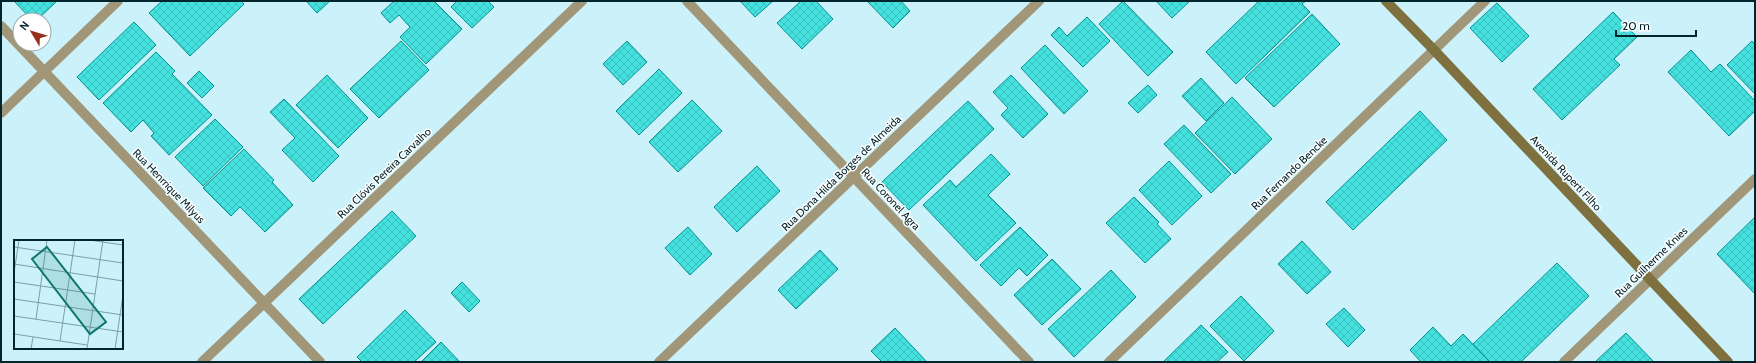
<svg xmlns="http://www.w3.org/2000/svg" width="1756" height="363" viewBox="0 0 1756 363" font-family="Cabin,sans-serif">
<defs>
<pattern id="building-cross-hatch" width="8" height="8" patternUnits="userSpaceOnUse"><rect width="8" height="8" fill="#45e1df"/><path d="M0 0l8 8M0 8l8-8" fill="none" stroke="#3bc1c0"/></pattern>
</defs>
<rect width="100%" height="100%" fill="#cbf1fa"/>
<g fill="url(#building-cross-hatch)" stroke="#019391">
<polygon points="14,1 57,1 37,20 32,20"/>
<polygon points="162,1 241,1 244,4 190,56 149,13"/>
<polygon points="306,1 330,1 317,13"/>
<polygon points="394,1 434,1 462,29 426,64 400,37 410,27 399,15 390,23 381,13"/>
<polygon points="457,1 488,1 494,7 472,28 451,7"/>
<polygon points="740,1 773,1 755,17"/>
<polygon points="801,1 816,1 833,19 802,49 777,23"/>
<polygon points="867,1 901,1 910,11 893,28"/>
<polygon points="1123,1 1173,52 1148,76 1099,24"/>
<polygon points="1156,1 1190,1 1172,18"/>
<polygon points="1259,1 1306,1 1302,4 1310,12 1236,84 1206,52"/>
<polygon points="1497,3 1529,36 1502,62 1470,28"/>
<polygon points="1613,12 1637,37 1614,59 1620,65 1562,120 1533,89"/>
<polygon points="1312,14 1340,44 1274,107 1245,78"/>
<polygon points="1087,17 1110,41 1083,67 1051,35 1059,27 1067,36"/>
<polygon points="134,22 156,45 99,100 77,77"/>
<polygon points="401,41 429,70 379,118 350,89"/>
<polygon points="627,41 647,62 623,85 603,64"/>
<polygon points="1752,41 1755,45 1755,94 1727,65"/>
<polygon points="1045,45 1088,91 1064,114 1021,68"/>
<polygon points="1691,50 1711,72 1720,64 1755,101 1755,111 1729,136 1668,72"/>
<polygon points="156,52 175,71 172,74 212,115 169,155 151,136 154,133 143,120 131,132 103,103"/>
<polygon points="659,69 682,93 639,135 616,111"/>
<polygon points="199,71 214,86 202,98 187,83"/>
<polygon points="327,75 368,118 338,148 296,105"/>
<polygon points="1011,75 1048,114 1023,138 1001,115 1008,108 993,92"/>
<polygon points="1201,78 1224,103 1206,121 1182,96"/>
<polygon points="1148,85 1157,95 1138,113 1128,103"/>
<polygon points="1232,97 1272,139 1235,174 1195,133"/>
<polygon points="284,99 339,156 313,182 282,150 295,138 270,112"/>
<polygon points="692,100 722,131 678,172 649,142"/>
<polygon points="968,101 994,129 909,210 882,182"/>
<polygon points="1420,111 1447,140 1353,230 1326,202"/>
<polygon points="215,119 243,147 203,186 175,157"/>
<polygon points="1184,125 1231,174 1211,193 1164,144"/>
<polygon points="244,149 274,180 272,182 293,205 265,232 240,207 231,216 203,188"/>
<polygon points="991,154 1010,174 988,195 1016,223 976,261 923,205 950,180 956,187"/>
<polygon points="1169,161 1202,196 1172,225 1139,190"/>
<polygon points="757,166 780,191 737,232 714,207"/>
<polygon points="1134,197 1159,222 1157,224 1171,239 1145,263 1106,223"/>
<polygon points="392,211 416,236 323,324 299,299"/>
<polygon points="1755,217 1755,294 1717,254"/>
<polygon points="688,227 712,254 690,275 665,248"/>
<polygon points="1020,227 1048,255 1027,276 1019,268 1001,286 980,265"/>
<polygon points="1302,241 1331,272 1307,294 1278,264"/>
<polygon points="820,250 838,269 796,309 778,290"/>
<polygon points="1052,259 1081,289 1042,325 1014,295"/>
<polygon points="1557,263 1589,296 1521,362 1490,362 1473,344"/>
<polygon points="1111,270 1136,297 1074,357 1048,329"/>
<polygon points="462,282 480,301 469,312 451,293"/>
<polygon points="1241,296 1274,331 1244,361 1210,326"/>
<polygon points="1344,308 1365,330 1348,347 1326,324"/>
<polygon points="405,310 436,342 414,362 362,362 357,357"/>
<polygon points="1201,325 1228,352 1217,362 1163,362"/>
<polygon points="1433,327 1451,346 1463,334 1490,362 1421,362 1410,350"/>
<polygon points="895,328 927,362 882,362 871,351"/>
<polygon points="1626,333 1654,362 1595,362"/>
<polygon points="441,342 460,362 421,362"/>
</g>
<g fill="none" stroke-linecap="round" stroke-linejoin="round">
<g stroke="#a19778" stroke-width="10">
<polyline points="687,1 1029,362"/>
<polyline points="1,26 320,362"/>
<polyline points="1,113 118,1"/>
<polyline points="202,362 582,1"/>
<polyline points="659,362 1039,1"/>
<polyline points="1109,362 1485,1"/>
<polyline points="1564,362 1755,179"/>
</g>
<polyline stroke="#7e703f" stroke-width="10" points="1386,1 1434,50 1728,362"/>
</g>
<g text-anchor="middle" stroke-width="3" stroke-linejoin="round" paint-order="stroke">
<g font-size="11" fill="#02252c" stroke="#fff">
<text transform="translate(384 173) rotate(-44)" y="4">Rua Clóvis Pereira Carvalho</text>
<text transform="translate(841 173) rotate(-44)" y="4">Rua Dona Hilda Borges de Almeida</text>
<text transform="translate(1289 173) rotate(-44)" y="4">Rua Fernando Bencke</text>
<text transform="translate(1566 173) rotate(47)" y="4">Avenida Ruperti Filho</text>
<text transform="translate(169 186) rotate(46)" y="4">Rua Henrrique Milyus</text>
<text transform="translate(891 199) rotate(47)" y="4">Rua Coronel Agra</text>
<text transform="translate(1651 262) rotate(-44)" y="4">Rua Guilherme Knies</text>
</g>
</g>
<g transform="translate(14 240)">
<rect width="109" height="109" fill="#cbf1fa"/>
<path fill="none" stroke="#7b9fa8" stroke-width="1" d="M75,0L109,5M0,7L109,23M0,24L109,41M0,33L5,0M0,42L81,54M0,59L109,75M0,76L109,92M22,79L33,0M0,94L73,105M46,101L61,0M17,109L19,97M73,109L89,0M101,109L109,55"/>
<path fill="#0f766e" fill-opacity="0.15" stroke="#0f766e" stroke-width="2" d="M33,7L92,82L76,94L18,19Z"/>
<rect width="109" height="109" fill="none" stroke="#02252c" stroke-width="2"/>
</g>
<rect width="1756" height="363" fill="none" stroke="#02252c" stroke-width="4"/>
<g transform="translate(32 32) rotate(308)"><circle r="19" fill="#ffffff" stroke="#9aa8ab"/>
<path d="M0-3L7 15L0 10L-7 15Z" fill="#982f19"/>
<text y="-6" font-size="11" font-weight="bold" text-anchor="middle" fill="#02252c">N</text>
</g>
<path d="M1616 30v6h80v-6" fill="none" stroke="#02252c" stroke-width="2"/>
<text x="1622" y="30" font-size="12" fill="#02252c" stroke="#ffffff" stroke-width="3" paint-order="stroke">20 m</text>
</svg>
